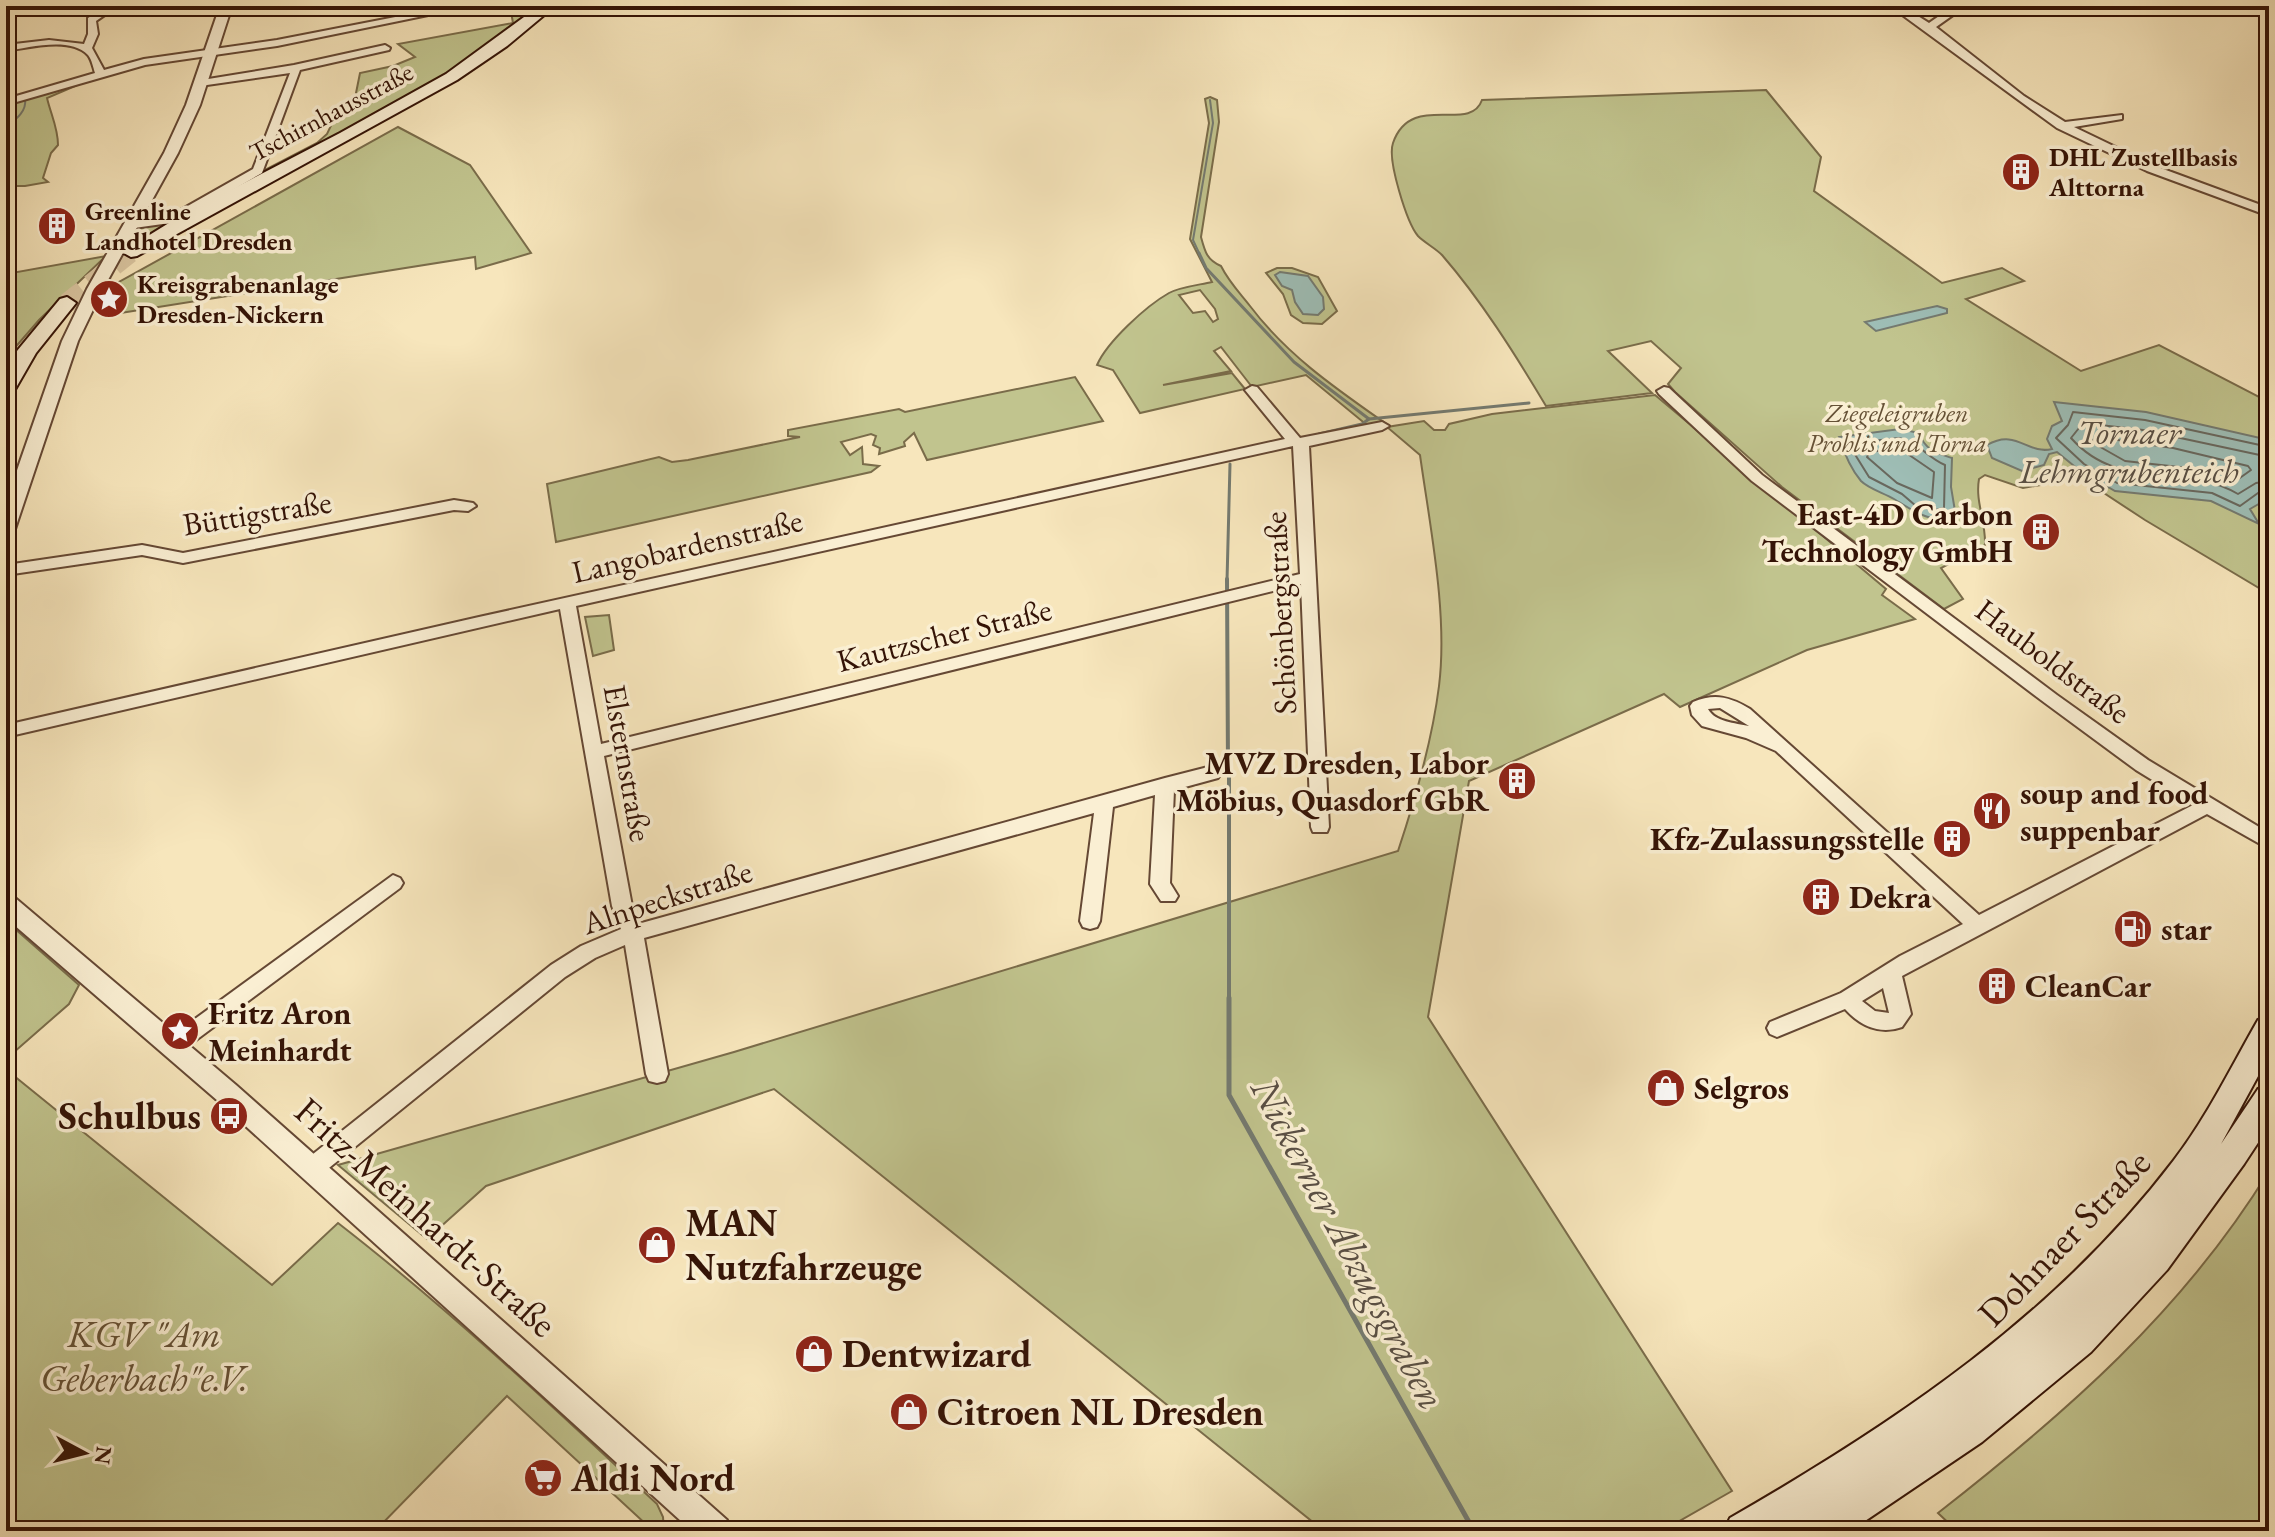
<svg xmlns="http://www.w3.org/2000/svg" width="2275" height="1537" viewBox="0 0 2275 1537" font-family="'EB Garamond',serif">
<rect width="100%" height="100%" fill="#f7e6bc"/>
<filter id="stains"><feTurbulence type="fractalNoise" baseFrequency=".0025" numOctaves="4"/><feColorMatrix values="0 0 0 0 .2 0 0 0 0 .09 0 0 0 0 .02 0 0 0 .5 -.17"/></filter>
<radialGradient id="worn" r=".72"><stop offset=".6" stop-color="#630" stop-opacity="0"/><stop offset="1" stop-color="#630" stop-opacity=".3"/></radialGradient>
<g fill="#c1c48e" stroke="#7a6c4a" stroke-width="2" fill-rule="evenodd">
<polygon points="510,6 543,6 483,52 406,98 128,248 138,227 164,222 317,143 327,134 341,105 354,103 360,73 393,66 415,57 398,44 513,23"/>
<path d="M82,83L47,98C51,115 58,128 58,145L51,153L43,178L48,182L25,186H6V105Z"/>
<path d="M1766,90L1821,157L1814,191L1942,283L2002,268L2024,281L1966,299L2081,371L2159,345L2269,402V594L2145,520L2081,478L2023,488L1985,475L1979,479C1975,502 1986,521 1985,545L1941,568L1963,599L1944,609L1782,487L1675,392L1668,384L1681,368L1651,341L1608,351L1652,393L1546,406C1515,354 1481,300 1442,255C1435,248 1425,243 1418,236C1407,223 1387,160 1393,143C1411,91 1470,134 1482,100Z"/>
<path d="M1210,97L1217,100L1219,122L1201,237C1205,252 1207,260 1221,266C1229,282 1239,292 1250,306C1287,355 1335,388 1385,423L1368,426L1306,375L1252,387L1221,347L1214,351L1231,371L1163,385L1232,373L1245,389L1140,413L1113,370L1097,365C1107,342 1146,306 1169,293C1180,287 1199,285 1212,282L1190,239L1209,123L1205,99ZM1200,290L1215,309L1218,319L1213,322L1205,311L1193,313L1179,295Z"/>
<polygon points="398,127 470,165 531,253 476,269 475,257 108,315 119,282"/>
<polygon points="106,256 39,320 6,358 6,274"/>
<polygon points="1277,268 1292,268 1318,277 1337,311 1322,324 1303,323 1291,315 1283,294 1266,273"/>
<polygon points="1075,377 1103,421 927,460 914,433 904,442 905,446 879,454 880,448 873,445 876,436 871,434 841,442 850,455 862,447 863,464 879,466 871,472 556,542 547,484 659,457 672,462 688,460 800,437 788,436 788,430 899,409 905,412"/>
<path d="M1655,395L1886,589L1882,595L1915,619L1807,650L1680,707L1664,694L1469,781L1428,1017L1732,1491L1662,1531H1324L774,1089L486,1186L427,1239L338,1165L734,1052L1398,851C1416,797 1432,742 1439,686C1448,614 1430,527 1420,455L1387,427L1424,421L1434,430H1445L1449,424L1492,414Z"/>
<polygon points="609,615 614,650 593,656 585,617"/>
<polygon points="6,921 79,985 69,1004 13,1053 6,1052"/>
<path d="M8,1071L272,1285L338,1223C450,1310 553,1407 657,1504L663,1517L664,1531H646L649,1527L507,1396L375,1531H6Z"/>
<path d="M2269,1171V1531H1957L1938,1513C2066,1413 2183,1311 2269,1171Z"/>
</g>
<g fill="#9ebeb6" stroke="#747a70" stroke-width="2">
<polygon points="1280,272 1308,276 1323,297 1324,309 1318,315 1303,314 1295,302 1292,290 1282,286 1275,275"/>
<polygon points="1937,306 1947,309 1947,313 1876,331 1865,322"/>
<path d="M2054,402L2146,412L2269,440V498L2250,509L2259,524L2211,501L2115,491L2079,470L2057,452L2049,454L2044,465L2022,471L1992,458L1987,445C2017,428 2027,455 2052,449L2047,439L2052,426L2062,421Z"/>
<path d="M1900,429L1919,433C1925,450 1936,453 1952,458L1951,487L1955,511C1933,528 1913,510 1894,499C1884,493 1869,489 1861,481C1850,468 1844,453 1839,437Z"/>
</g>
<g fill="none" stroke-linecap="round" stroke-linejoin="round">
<g stroke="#69685e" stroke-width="2">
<polygon points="2097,437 2173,448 2248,466 2251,470 2237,480 2215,471 2125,461 2095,444 2093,440"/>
<path d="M1899,438C1918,441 1926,457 1945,465L1944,508L1935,510L1916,506L1902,494L1869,477L1851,448L1854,443Z"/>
<polyline points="2269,447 2145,420 2073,412 2068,425 2056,438 2084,464 2117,483 2212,493 2240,506 2258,493 2269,491"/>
<polygon points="1899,448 1934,472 1932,498 1897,483 1867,457 1870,452"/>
<path d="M2269,457L2143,430L2083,423L2071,438C2120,493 2181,461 2238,494L2256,483L2269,481"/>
</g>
<g stroke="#747a70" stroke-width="2">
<path d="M6,127C15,120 27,112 25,99"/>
<polyline points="1200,255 1193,240 1213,123 1210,100"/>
</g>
<g stroke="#747a70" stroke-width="3">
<polyline points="1199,253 1206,268 1294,362 1369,419 1362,424 1319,434"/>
<polyline points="1369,419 1529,403"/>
<polyline points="1227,581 1230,464"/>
</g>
<g stroke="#747a70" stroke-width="4">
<polyline points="1227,579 1228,768"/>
<polyline points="1229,776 1229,1000"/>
</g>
<polyline stroke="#747a70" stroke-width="5" points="1229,998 1229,1095 1474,1531"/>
<polyline stroke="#dac6a1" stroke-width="16" stroke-dasharray="16 8" stroke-linecap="butt" points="127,255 131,252"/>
<polyline stroke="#dac6a1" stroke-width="20" stroke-dasharray="20 10" stroke-linecap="butt" points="67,303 130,253"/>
<g stroke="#654834" stroke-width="4">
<g id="minor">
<polygon points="31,6 29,8 6,13 6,7"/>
<path d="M112,6H134L109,12L96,21L98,34L92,48L104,70L144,59L277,40L452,6H472L277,46L145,65L6,105V99L95,73C93,67 92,60 88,55C70,36 28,48 6,51V45L49,40L84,44L88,34V18L103,8Z"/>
<polygon points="1890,6 1902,6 1929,23 1942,14 1936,6 1946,6 1953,15 1936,27 2024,96 2065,122 2122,115 2122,119 2074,127 2155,166 2269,208 2269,216 2147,171 2057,128"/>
<polygon points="385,45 390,48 389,50 300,70 262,173 177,222 127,229 127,223 170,216 253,169 290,73 200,86 195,83 196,81 294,65"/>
<path d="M1252,386L1257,387L1300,438L1382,422L1389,426L1382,430L1309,446L1329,827L1327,832H1313L1311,827L1301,584L604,756L632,906L638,924L1165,778L1212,766L1221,773L1218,778L1174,790L1170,883L1178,896L1175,901H1161L1150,884L1155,795L1113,807L1100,921L1097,927L1090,929L1083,927L1080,921L1094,813L644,938L668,1074L665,1081L657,1083L649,1081L646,1074L625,945L595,958L565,977L319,1176L311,1179L303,1176L300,1169L303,1162L551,965L581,946L621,929L612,906L560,609L6,737V725L479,617L1285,439L1245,390ZM1293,446L1300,574L601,744L576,606Z"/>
<path d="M1664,387L1669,388L1762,475L2057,695L2148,760L2269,833V849L2207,814L1902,976L1911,1014L1902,1027C1880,1035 1860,1026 1845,1009L1777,1037L1770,1034L1767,1028L1770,1022L1841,993L1900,956L1963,924L1776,751L1746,738L1702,726L1692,715L1690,706L1693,702C1715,693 1730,697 1750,709L1979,915L2193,805L2136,770L2045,703L1752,481L1659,394L1657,391ZM1720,708L1749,726C1735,723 1715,722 1708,709ZM1883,988L1889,1013L1875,1011L1862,1001Z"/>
<polygon points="454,500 473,503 476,506 468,511 454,510 183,563 142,555 6,575 6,565 142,545 183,553"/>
<polygon points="393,875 400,878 403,883 400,888 180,1052 173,1055 166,1052 162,1046 166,1040"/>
</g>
</g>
<g stroke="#654834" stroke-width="4">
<g id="tertiary">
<polygon points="220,6 232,6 200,105 178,153 103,289 78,341 15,529 6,535 6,502 62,341 87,289 164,153 186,105"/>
<polygon points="6,895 14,897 236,1085 727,1520 732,1531 692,1531 218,1101 6,918"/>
</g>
</g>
<g stroke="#341306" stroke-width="4">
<g id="secondary">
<polygon points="539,6 555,6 507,46 457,80 137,256 131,257 122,252 177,218 340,133 446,74"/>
<polygon points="67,297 76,303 36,353 13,393 6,395 6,371 17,351 60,299"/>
<path d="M2269,1016V1056L2221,1144L2258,1089L2269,1085V1126L2244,1164L2167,1270L2091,1352L1982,1442L1865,1521L1847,1531H1792L1796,1521L1779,1531H1724L1730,1518C1897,1422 2056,1315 2174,1160C2207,1117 2231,1067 2258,1020Z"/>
</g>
</g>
<use href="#minor" fill="#faefd3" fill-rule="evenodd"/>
<use href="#tertiary" fill="#faefd3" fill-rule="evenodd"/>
<use href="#secondary" fill="#faefd3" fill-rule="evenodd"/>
</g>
<defs>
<g id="building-disc" transform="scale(2)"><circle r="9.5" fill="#8f2418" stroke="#faefd3"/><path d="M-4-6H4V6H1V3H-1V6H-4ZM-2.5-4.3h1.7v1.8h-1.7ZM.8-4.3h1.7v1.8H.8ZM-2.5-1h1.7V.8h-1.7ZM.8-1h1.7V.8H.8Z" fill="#fff"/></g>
<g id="sight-disc" transform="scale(2)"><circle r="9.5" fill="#8f2418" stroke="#faefd3"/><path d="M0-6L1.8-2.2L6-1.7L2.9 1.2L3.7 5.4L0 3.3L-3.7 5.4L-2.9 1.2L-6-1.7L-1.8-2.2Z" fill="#fff"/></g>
<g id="restaurant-disc" transform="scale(2)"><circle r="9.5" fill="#8f2418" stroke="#faefd3"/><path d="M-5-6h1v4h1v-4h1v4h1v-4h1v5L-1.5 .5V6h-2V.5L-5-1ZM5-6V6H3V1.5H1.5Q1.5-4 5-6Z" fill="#fff"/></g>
<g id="fuel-disc" transform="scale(2)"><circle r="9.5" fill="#8f2418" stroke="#faefd3"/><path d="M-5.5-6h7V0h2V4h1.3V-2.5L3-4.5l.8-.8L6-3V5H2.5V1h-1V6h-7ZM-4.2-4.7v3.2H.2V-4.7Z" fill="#fff"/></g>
<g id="shop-disc" transform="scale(2)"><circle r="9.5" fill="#8f2418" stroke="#faefd3"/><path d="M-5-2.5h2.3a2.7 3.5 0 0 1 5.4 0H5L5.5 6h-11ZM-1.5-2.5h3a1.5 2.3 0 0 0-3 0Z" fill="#fff"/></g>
<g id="bus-disc" transform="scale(2)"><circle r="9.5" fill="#8f2418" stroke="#faefd3"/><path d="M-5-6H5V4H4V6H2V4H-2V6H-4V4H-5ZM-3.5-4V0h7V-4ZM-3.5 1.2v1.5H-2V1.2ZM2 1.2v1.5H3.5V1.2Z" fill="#fff"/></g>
<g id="supermarket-disc" transform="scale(2)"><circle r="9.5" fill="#8f2418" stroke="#faefd3"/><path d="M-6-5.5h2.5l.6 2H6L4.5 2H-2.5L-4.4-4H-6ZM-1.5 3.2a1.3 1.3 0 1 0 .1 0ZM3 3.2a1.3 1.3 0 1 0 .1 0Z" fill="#fff"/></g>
</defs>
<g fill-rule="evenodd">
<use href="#building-disc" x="2021" y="172"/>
<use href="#building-disc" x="57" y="226"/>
<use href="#sight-disc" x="109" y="299"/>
<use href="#building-disc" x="2041" y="532"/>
<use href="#building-disc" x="1517" y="781"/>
<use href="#restaurant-disc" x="1992" y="811"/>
<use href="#building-disc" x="1952" y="839"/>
<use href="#building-disc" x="1821" y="897"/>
<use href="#fuel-disc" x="2133" y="929"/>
<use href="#building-disc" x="1997" y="986"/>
<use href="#sight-disc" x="180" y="1031"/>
<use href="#shop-disc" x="1666" y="1088"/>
<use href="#bus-disc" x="229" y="1116"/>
<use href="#shop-disc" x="657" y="1245"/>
<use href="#shop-disc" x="814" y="1354"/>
<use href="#shop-disc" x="909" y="1412"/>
<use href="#supermarket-disc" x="543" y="1478"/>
</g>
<g text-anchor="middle" stroke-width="7" stroke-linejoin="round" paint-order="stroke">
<g font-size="26" fill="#341306" stroke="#faefd3">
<text transform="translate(331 112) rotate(-28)" y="9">Tschirnhausstraße</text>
</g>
<g font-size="26" font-weight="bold" fill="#341306" stroke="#faefd3" text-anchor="start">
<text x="2049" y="166">DHL Zustellbasis<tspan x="2049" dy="30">Alttorna</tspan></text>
<text x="85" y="220">Greenline<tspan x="85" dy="30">Landhotel Dresden</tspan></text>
<text x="137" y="293">Kreisgrabenanlage<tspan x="137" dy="30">Dresden-Nickern</tspan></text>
</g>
<g font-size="26" font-style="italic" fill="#655136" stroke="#faefd3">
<text x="1897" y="422">Ziegeleigruben<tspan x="1897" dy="30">Prohlis und Torna</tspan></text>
</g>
<g font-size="32" fill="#341306" stroke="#faefd3">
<text transform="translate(257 513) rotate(-9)" y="11">Büttigstraße</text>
<text transform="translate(687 546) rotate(-13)" y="11">Langobardenstraße</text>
<text transform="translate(1280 613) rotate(-93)" y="11">Schönbergstraße</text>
<text transform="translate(944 635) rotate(-14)" y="11">Kautzscher Straße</text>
<text transform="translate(2053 661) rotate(37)" y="11">Hauboldstraße</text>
<text transform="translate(628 763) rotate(80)" y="11">Elsternstraße</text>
<text transform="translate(667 897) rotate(-18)" y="11">Alnpeckstraße</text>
</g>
<g font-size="32" font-weight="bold" fill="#341306" stroke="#faefd3" text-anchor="start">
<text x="2013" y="525" text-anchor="end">East-4D Carbon<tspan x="2013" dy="37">Technology GmbH</tspan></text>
<text x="1489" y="774" text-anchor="end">MVZ Dresden, Labor<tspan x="1489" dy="37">Möbius, Quasdorf GbR</tspan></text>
<text x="2020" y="804">soup and food<tspan x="2020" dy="37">suppenbar</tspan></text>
<text x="1924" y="850" text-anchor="end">Kfz-Zulassungsstelle</text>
<text x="1849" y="908">Dekra</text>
<text x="2161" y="940">star</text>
<text x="2025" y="997">CleanCar</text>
<text x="208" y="1024">Fritz Aron<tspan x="208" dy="37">Meinhardt</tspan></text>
<text x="1694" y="1099">Selgros</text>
</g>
<g font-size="34" font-style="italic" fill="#594f44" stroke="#faefd3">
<text x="2129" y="444">Tornaer<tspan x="2129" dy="39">Lehmgrubenteich</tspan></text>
</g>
<g font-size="38" font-weight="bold" fill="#341306" stroke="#faefd3" text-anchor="start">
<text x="201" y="1129" text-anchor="end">Schulbus</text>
<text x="685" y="1236">MAN<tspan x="685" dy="44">Nutzfahrzeuge</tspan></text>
<text x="842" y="1367">Dentwizard</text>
<text x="937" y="1425">Citroen NL Dresden</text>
<text x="571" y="1491">Aldi Nord</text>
</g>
<g font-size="38" fill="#341306" stroke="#faefd3">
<text transform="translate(426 1217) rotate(42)" y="13">Fritz-Meinhardt-Straße</text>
<text transform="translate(2064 1238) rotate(-46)" y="13">Dohnaer Straße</text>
</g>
<g font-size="38" font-style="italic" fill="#655136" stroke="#faefd3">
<text x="144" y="1347">KGV "Am<tspan x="144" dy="44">Geberbach"e.V.</tspan></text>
</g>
<g font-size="40" font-style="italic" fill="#594f44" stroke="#faefd3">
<text transform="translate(1349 1243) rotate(62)" y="14">Nickerner Abzugsgraben</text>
</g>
</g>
<rect width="2275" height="1537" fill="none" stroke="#f7e6bc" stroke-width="32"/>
<rect x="8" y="8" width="2259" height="1521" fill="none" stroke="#341306" stroke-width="4"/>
<rect x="16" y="16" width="2243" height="1505" fill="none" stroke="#341306" stroke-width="2"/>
<g transform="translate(84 1453) rotate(97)" stroke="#faefd3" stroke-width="6" paint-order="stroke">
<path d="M0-6L14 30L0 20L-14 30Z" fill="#341306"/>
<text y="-12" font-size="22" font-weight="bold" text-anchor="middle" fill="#341306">N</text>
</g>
<rect width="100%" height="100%" filter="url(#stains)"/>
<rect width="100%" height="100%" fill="url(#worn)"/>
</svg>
